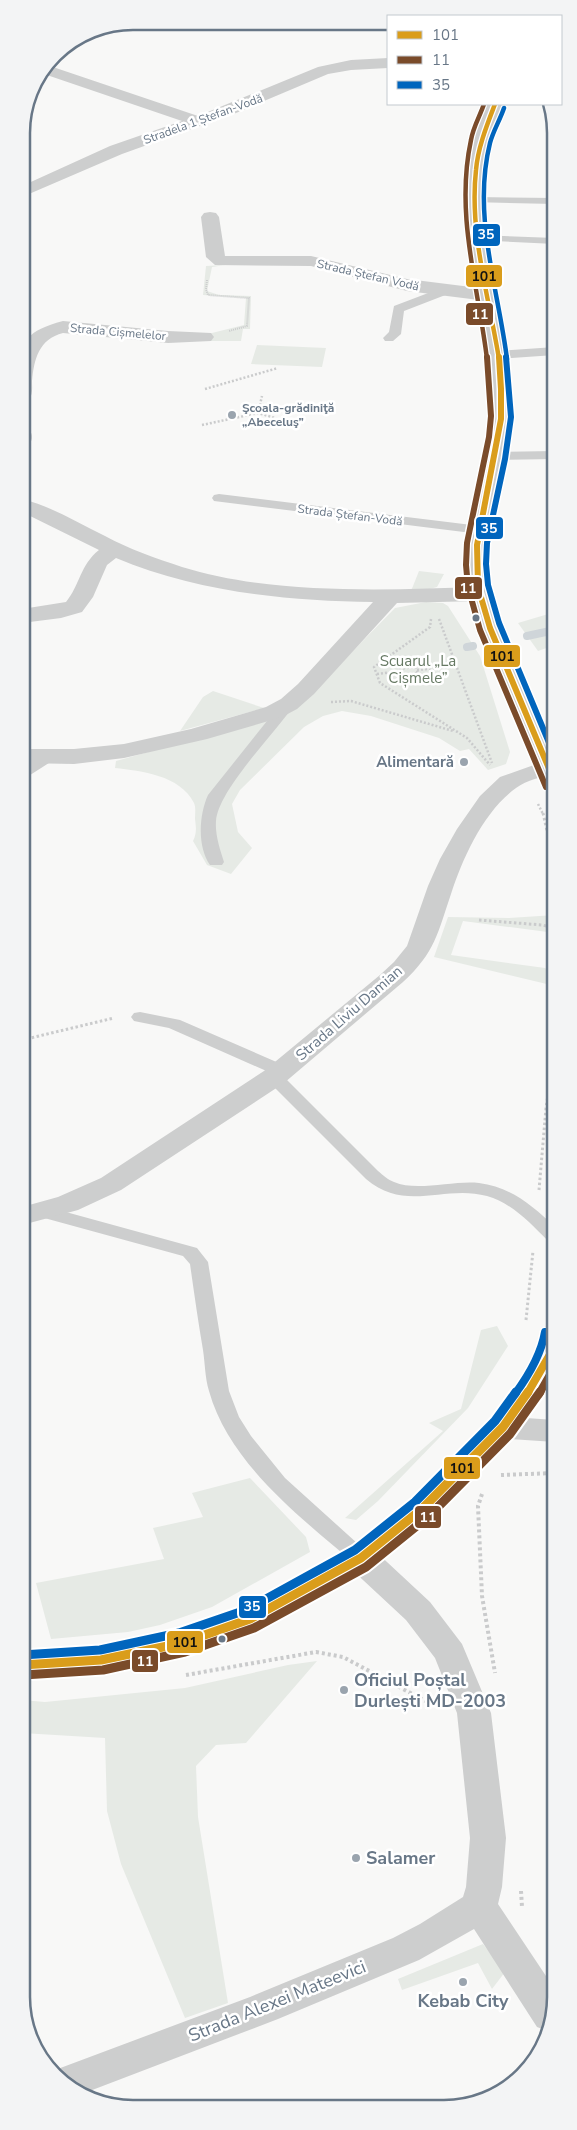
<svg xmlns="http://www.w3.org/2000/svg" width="577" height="2130" font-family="'Nunito Sans',sans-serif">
<rect width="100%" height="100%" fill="#f8f8f7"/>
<path fill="#e6eae5" d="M225,265L212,267L207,291L219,295L251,296L250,329H243L241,341H209L208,334L244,325L246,298L203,295L206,266Z
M257,345L326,348L322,367L251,364Z
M419,571L444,574L437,587L426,590L411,591Z
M426,602L443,603L448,606L480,656L510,752L506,764L488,770L469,749L460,751L439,738L371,716L342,711L323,716L304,727L240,790L232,804L238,832L252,848L231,874L207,865L193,841C197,833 196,827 195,819C195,814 196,807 194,803C180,775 141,771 115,768L116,761L271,718L300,705L395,608Z
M555,612V645L538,651L518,623Z
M213,691L264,708L180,731L203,697Z
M555,915V933L463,921L451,955L545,968L555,976V986L434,957L448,917L509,918Z
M497,1326L508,1346L468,1408L378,1501L356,1520L345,1518L443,1431L429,1423L461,1409L481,1330Z
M250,1478L306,1537L310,1552L212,1607L160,1625L128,1632L51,1639L36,1583L164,1559L153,1528L203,1517L192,1493Z
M317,1661L246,1743L216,1745L196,1766L198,1817L228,2003L185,2018L121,1864L107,1811L105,1738L22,1733V1700L45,1702L185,1688L288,1665Z
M483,1944L505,1972L492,1989L478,1963L402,1990L398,1979Z"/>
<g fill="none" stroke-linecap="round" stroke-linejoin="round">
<path stroke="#cfd5d9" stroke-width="8" d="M527,636L555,630
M467,647L473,646"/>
<path stroke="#cacbcc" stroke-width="2" stroke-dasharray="1 1" stroke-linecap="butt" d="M207,280L206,289L208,295L249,298L247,326L229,331"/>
<path stroke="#cacbcc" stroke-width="2.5" stroke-dasharray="2 2" stroke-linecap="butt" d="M205,389L278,368
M258,413L262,396
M202,425L258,413L275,418
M431,619L430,627L374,667L380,683L467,738L490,765
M439,619L492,763
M415,667L418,673L402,675L400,669Z
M417,670L456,666
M377,674L401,671
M331,702L351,701L453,731
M538,804L543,814"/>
<path stroke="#cacbcc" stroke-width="3" stroke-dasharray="2.5 2.5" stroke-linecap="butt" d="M543,813L555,866
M479,920L542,925L555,928
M22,1040L114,1018
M539,1190L546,1108L555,1049
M526,1320L533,1251"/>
<path stroke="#cacbcc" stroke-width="4" stroke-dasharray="3 3" stroke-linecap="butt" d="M501,1475L555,1473
M482,1494L478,1506L482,1596L495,1673
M186,1675L316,1652L343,1657L435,1706
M521,1891L522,1907"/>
<path fill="#cdcece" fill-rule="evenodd" d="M475,197L555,198V204L471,202L469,200Z
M479,235L555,238V244L475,240L473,238Z
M444,287L448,288L450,291L448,294L404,311L401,334L393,341H385L383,338L389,332L394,306Z
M555,347V355L497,359L491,355L497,351Z
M555,451V459L496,460L489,456L496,452Z
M219,494L480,526L487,530L480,534L214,501L212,498L214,495Z
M288,700L293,701L295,704C276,732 218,790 216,821C215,835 220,849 224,862L222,865H210C197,846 199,815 208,795L283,701Z
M47,753L52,755L55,758L52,761L27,777L22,779V767Z
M140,1012L180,1020L288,1067L291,1071L288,1075L283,1076L378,1171C383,1175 388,1180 394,1182C417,1192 454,1180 479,1183C511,1187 533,1206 555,1227V1243L548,1241C531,1224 512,1203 487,1196C444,1184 406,1213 366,1179L268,1081L265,1077L271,1073L169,1028L134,1021L131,1017L134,1013Z
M44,1206L197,1248L208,1262L229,1391L239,1417L251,1436L285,1478L368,1553L372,1558L368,1563L361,1566L354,1563C300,1517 229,1463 209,1391C205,1378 205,1363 203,1350C198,1321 194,1292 190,1264L183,1256L37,1216L35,1212L37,1208Z"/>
<path fill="#cdcece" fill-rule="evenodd" d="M388,58V68L351,70L328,74L236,113L122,154L22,197V186L110,146L182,121L41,73L47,65L198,116L318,67L351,60Z
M210,212L216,213L219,217L225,256H311L407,279L487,289L494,291L496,295L494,299L487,301L407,291L311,266L215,265L206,257L201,217L204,213Z
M63,321L168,331L211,333L214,337L211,341L168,343L63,333C39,339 34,359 32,381C32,388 33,394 29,400L22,402C22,355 9,335 63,321Z
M22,427L29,429C33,435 33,439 29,445L22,447Z
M22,499C51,506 78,523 105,536C129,549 155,558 182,567C272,595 385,590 479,587L487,589L490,594L487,599L479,601L397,603L314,694L297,709L282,717L207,739L124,758L74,764L22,763V749H74L124,744L191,729L266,707L281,699L298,684L373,602C286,601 197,592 116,558L107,565L93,597L82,612L61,618L22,623V609L66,602C80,585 80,565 99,550L22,512Z
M548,760L555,762V773C542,777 527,780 516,788C484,811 463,857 451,894C438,932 435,953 403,982L284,1083L121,1190L78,1210L22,1225V1207L58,1197L101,1178L264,1071L380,975L394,962L407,946L428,886L440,859L457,829L480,796L500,777Z
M361,1546L373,1549L430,1602L462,1644L491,1713L506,1838L502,1887L498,1904L556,1991V2004L545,2030L537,2027L474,1929L419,1960L278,2019L87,2092L54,2073L55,2070L250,1997L393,1938L420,1924L463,1897L466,1887L470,1838L457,1713L435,1658L406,1620L349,1567L344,1558L349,1549Z"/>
<path fill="#cdcece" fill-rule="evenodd" d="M487,104H503C498,116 491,130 489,143C470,235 513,324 511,416C510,474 478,530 489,588C500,646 537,697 554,753C558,763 555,779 555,790L546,788L543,783C527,746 512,708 497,671C485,643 472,615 467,585C457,528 488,473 491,417C495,337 462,260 466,180C467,153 477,129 487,104Z
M555,1324V1373L526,1418L555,1420V1442L510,1439L434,1517L373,1567L262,1628L182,1656L101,1673L22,1678V1652L101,1647L179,1631L238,1610L349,1549L410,1501L492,1419L521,1379L537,1351L540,1334L544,1327Z"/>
<defs>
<path id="bus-1-far3" d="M495,104C487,125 478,147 476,170C469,233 489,297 499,359"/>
<path id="bus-1-far2" d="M499,357L501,389V419L477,545L478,587L490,628L555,783"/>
<path id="bus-1-far1" d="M527,1394L552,1351L555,1334"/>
<path id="bus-1" d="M22,1665L101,1660L182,1643L250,1619L361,1558L422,1509L503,1427L528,1392"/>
<path id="bus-2-far3" d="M484,104C480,116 473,127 471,140C455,214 478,285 487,359"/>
<path id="bus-2-far2" d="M487,357L491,416L489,437L467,543L466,565L468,587L480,630L546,787"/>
<path id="bus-2-far1" d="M539,1394L555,1366"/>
<path id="bus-2" d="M23,1675L103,1670L185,1652L254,1628L366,1567L429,1516L510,1434L540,1392"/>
<path id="bus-3-far3" d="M504,108C500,120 493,131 490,143C472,215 498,288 507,359"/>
<path id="bus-3-far2" d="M506,357L511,417L505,459L487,543L486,564L488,585L499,623L555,757"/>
<path id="bus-3-far1" d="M515,1394C529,1375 541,1355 545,1332"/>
<path id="bus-3" d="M22,1655L100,1650L179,1633L246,1610L355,1550L415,1502L495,1421L516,1392"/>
</defs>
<use href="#bus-1-far3" stroke="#fff" stroke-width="7"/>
<use href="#bus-1-far2" stroke="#fff" stroke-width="9"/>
<use href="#bus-1-far1" stroke="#fff" stroke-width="11"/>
<use href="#bus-1" stroke="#fff" stroke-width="13"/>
<use href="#bus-2-far3" stroke="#fff" stroke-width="7"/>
<use href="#bus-2-far2" stroke="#fff" stroke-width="9"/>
<use href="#bus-2-far1" stroke="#fff" stroke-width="11"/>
<use href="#bus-2" stroke="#fff" stroke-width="13"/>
<use href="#bus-3-far3" stroke="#fff" stroke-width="7"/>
<use href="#bus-3-far2" stroke="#fff" stroke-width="9"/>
<use href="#bus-3-far1" stroke="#fff" stroke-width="11"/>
<use href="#bus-3" stroke="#fff" stroke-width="13"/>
<use href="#bus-1-far3" stroke="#da9d1b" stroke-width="4.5"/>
<use href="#bus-1-far2" stroke="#da9d1b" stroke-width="6"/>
<use href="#bus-1-far1" stroke="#da9d1b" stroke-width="8"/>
<use href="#bus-1" stroke="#da9d1b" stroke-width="9"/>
<use href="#bus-2-far3" stroke="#7a4b2a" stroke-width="4.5"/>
<use href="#bus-2-far2" stroke="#7a4b2a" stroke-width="6"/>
<use href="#bus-2-far1" stroke="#7a4b2a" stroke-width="8"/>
<use href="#bus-2" stroke="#7a4b2a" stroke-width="9"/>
<use href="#bus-3-far3" stroke="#0065bd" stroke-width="4.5"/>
<use href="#bus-3-far2" stroke="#0065bd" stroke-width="6"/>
<use href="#bus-3-far1" stroke="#0065bd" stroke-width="8"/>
<use href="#bus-3" stroke="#0065bd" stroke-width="9"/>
</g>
<g fill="#9aa4ae" stroke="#fff" stroke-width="2">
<circle cx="232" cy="415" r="5"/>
<circle cx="464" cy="762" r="5"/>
<circle cx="344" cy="1690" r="5"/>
<circle cx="356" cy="1858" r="5"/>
<circle cx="463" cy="1982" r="5"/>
</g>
<g fill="#687787" stroke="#fff" stroke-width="2">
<circle cx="476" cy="618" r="4.5"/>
<circle cx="222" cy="1639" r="4.5"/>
</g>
<g text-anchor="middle" stroke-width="5" stroke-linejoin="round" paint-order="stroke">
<g font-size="12" fill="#687787" stroke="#fff">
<text transform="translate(203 119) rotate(-20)" y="4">Stradela 1 Ștefan-Vodă</text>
<text transform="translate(368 275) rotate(13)" y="4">Strada Ștefan Vodă</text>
<text transform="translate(118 332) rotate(5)" y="4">Strada Cișmelelor</text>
<text transform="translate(350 515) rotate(7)" y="4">Strada Ștefan-Vodă</text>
</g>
<g font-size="12" font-weight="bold" fill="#687787" stroke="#fff" text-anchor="start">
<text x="242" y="412">Şcoala-grădiniţă<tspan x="242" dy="14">„Abeceluş”</tspan></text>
</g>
<g font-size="15" fill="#667963" stroke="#fff">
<text x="418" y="666">Scuarul „La<tspan x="418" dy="17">Cișmele”</tspan></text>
</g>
<g font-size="15" font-weight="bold" fill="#687787" stroke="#fff" text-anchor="end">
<text x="454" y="767">Alimentară</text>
</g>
<g font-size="15" fill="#687787" stroke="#fff">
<text transform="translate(349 1013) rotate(-41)" y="5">Strada Liviu Damian</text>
</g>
<g font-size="18" font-weight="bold" fill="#687787" stroke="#fff" text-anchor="start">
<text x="354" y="1686">Oficiul Poștal<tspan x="354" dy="21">Durlești MD-2003</tspan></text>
<text x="366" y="1864">Salamer</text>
<text x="463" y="2007" text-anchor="middle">Kebab City</text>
</g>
<g font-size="18" fill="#687787" stroke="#fff">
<text transform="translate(277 2001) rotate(-22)" y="6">Strada Alexei Mateevici</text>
</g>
</g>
<path d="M0 0H577V2130H0ZM133 30H444A103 103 0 0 1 547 133V1997A103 103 0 0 1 444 2100H133A103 103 0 0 1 30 1997V133A103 103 0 0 1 133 30Z" fill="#f3f4f5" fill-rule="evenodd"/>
<path fill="none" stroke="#687787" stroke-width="2.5" d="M133 30H444A103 103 0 0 1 547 133V1997A103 103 0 0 1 444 2100H133A103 103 0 0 1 30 1997V133A103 103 0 0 1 133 30Z"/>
<g stroke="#fff" stroke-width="2">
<rect x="472" y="223" width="29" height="24" rx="5" fill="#0065bd"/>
<rect x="465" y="264" width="38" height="24" rx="5" fill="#da9d1b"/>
<rect x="465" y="302" width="29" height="24" rx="5" fill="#7a4b2a"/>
<rect x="475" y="516" width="29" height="24" rx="5" fill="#0065bd"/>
<rect x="454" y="576" width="29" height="24" rx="5" fill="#7a4b2a"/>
<rect x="483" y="644" width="38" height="24" rx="5" fill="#da9d1b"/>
<rect x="443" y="1456" width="38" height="24" rx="5" fill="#da9d1b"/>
<rect x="414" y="1505" width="28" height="24" rx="5" fill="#7a4b2a"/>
<rect x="238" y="1595" width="29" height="24" rx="5" fill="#0065bd"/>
<rect x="166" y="1630" width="38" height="24" rx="5" fill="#da9d1b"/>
<rect x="131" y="1649" width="28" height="24" rx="5" fill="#7a4b2a"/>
</g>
<g font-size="14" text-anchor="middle" font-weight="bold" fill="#fff">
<text x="486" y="239">35</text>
<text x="480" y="319">11</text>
<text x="489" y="533">35</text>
<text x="468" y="593">11</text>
<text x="428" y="1522">11</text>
<text x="252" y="1611">35</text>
<text x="145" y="1666">11</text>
</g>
<g font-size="14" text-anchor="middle" font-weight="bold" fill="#111">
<text x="484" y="281">101</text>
<text x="502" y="661">101</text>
<text x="462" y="1473">101</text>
<text x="185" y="1647">101</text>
</g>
<rect x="387" y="15" width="175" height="90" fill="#ffffff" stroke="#c3c9cf"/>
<rect x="397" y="31" width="25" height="8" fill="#da9d1b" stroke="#c3c9cf"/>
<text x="432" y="40" font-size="15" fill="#687787">101</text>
<rect x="397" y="56" width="25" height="8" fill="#7a4b2a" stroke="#c3c9cf"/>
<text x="432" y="65" font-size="15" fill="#687787">11</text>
<rect x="397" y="81" width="25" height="8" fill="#0065bd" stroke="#c3c9cf"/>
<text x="432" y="90" font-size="15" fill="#687787">35</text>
</svg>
